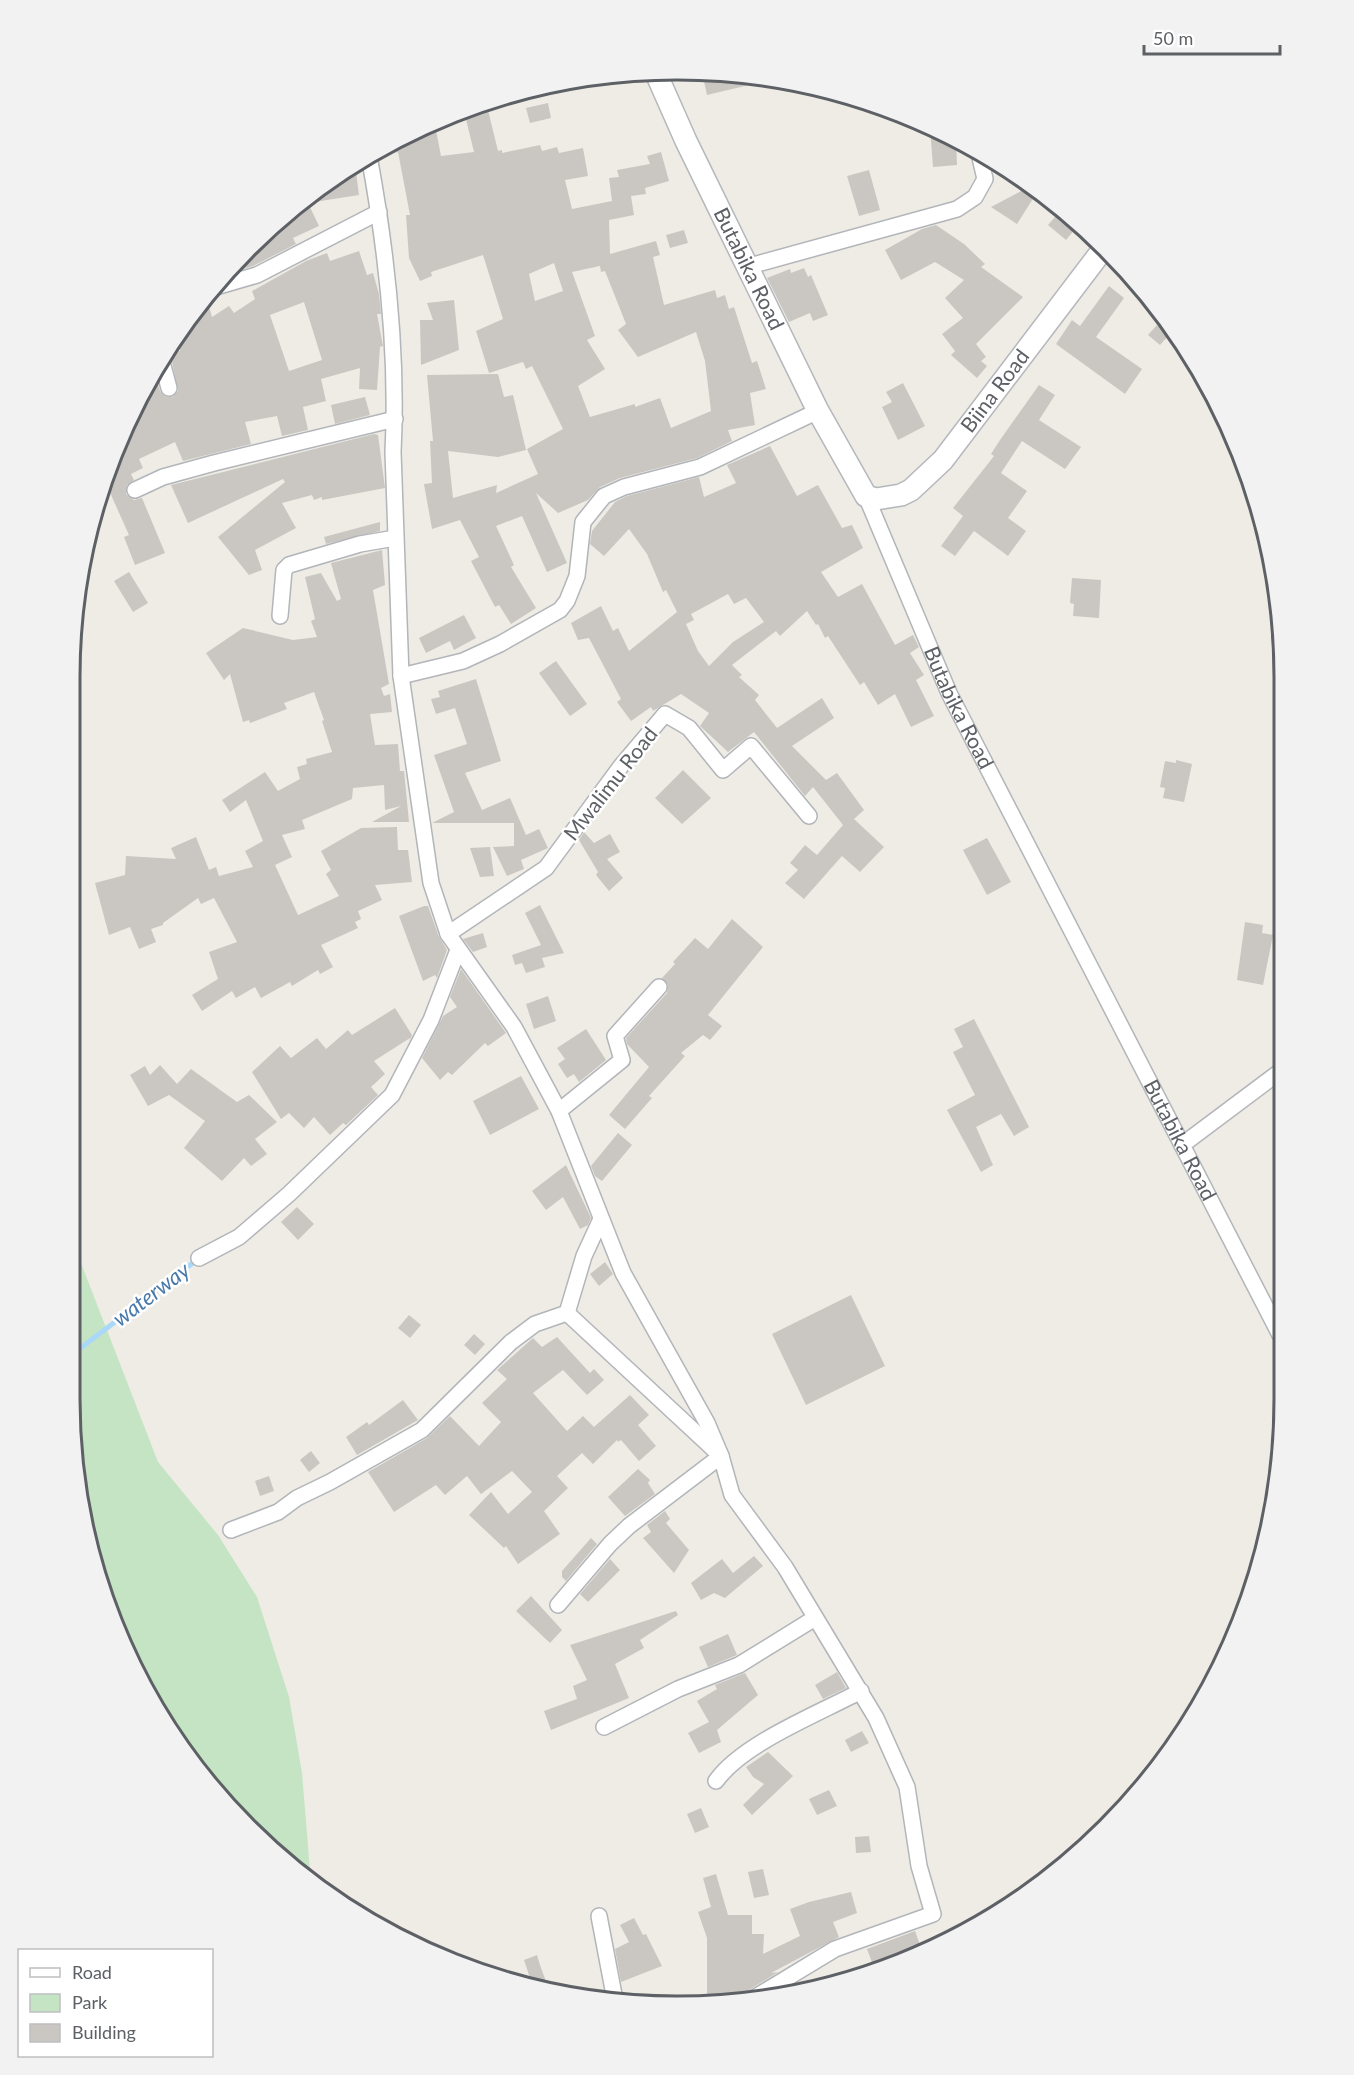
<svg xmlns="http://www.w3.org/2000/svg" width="1354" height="2075" font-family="Lato,sans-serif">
<rect width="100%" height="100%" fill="#eeece5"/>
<path fill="#c4e4c4" d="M74,1245L158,1462L218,1535L257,1597L289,1697L302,1773L311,1883L247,1828L172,1736L101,1593L74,1478Z"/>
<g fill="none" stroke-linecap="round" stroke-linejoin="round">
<path stroke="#aad8f9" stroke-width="5" d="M74,1353L198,1259"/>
</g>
<path fill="#cac7c2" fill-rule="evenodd" d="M702,72L756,74L775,79L707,95Z
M486,102L498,151L502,150V153L540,145L542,151L557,147L559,153L583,148L588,176L565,180L572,209L612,201L609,178L619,177L617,170L650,164L647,156L661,152L669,181L645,188L646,194L631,196L634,215L609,220L610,254L656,241L660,255L653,257L664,305L715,290L717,298L725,295L729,309L734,307L752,363L757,361L766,389L750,393L755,425L728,430L732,441L697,458L620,478L600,487L588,500L558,513L536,493L567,563L547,572L522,516L496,526L514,565L511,567L536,608L511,624L499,605L495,607L471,561L479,557L460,520L432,529L424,484L432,483L430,441H433L427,375L498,374L504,397L513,395L526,450L498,457L448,451L453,498L497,485L496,493L538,474L527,449L563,429L532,366L526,369L523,362L489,373L476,331L503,319L483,255L431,272L432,276L420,281L409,258L406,215H410L398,152L379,156L377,151L408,132L435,125L441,156L474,152L464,111ZM554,263L563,291L535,301L529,274ZM600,266L601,272L605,271L626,324L618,330L638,357L696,332L705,361L711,411L671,428L660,398L635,407V404L590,417L578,386L605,369L587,340L595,336L572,272Z
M548,103L551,118L530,123L526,108Z
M930,127L956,139L957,165L933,167Z
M869,170L880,210L859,216L847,176Z
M356,172L359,195L308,203L319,226L293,238L296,244L253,266L221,275L307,195L338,175Z
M1025,189L1034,197L1017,224L991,207Z
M1062,209L1080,223L1066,240L1048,225Z
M936,225L964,244L985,264L981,267L1023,297L976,344L986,357L981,361L987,366L977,378L951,355L955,351L942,334L963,318L945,298L964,280L935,262L901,280L885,250L922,229Z
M684,230L688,243L670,248L666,235Z
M359,251L367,275L373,273L379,294L381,314H377L383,346L380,347L377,390L359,389L360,368L321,379L326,401L303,407L308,430L282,436L277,416L245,422L251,444L183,461L175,442L139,459L143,468L131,474L134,480L127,485L126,494L134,500L142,498L165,553L135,565L124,537L129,535L103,477L119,438L133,431L130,412L151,379L156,377L160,391L166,397H172L178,391L170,352L180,351L178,339L206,296L212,317L229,306L234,313L255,299L252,291L306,261L327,253L330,261ZM304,302L322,360L289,371L270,315Z
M804,268L808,277L811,275L828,315L813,321L810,313L789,322L767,278L790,269L791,273Z
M1109,286L1124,298L1096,337L1142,369L1125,394L1056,344L1072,320L1080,326Z
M454,300L459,350L421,365L420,320H433L427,303Z
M1157,325L1169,335L1160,345L1148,335Z
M903,383L925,426L898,440L882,407L892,402L886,392Z
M1039,385L1055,395L1039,420L1081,447L1065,469L1022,441L1001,473L1027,491L1008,518L1026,531L1008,556L974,531L955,556L941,546L963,516L953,508L994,456L991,454L1000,440Z
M365,397L370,415L335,424L331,405Z
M374,434L378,435L385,488L322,500V497L314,500L312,495L282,503L296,528L255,550L262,570L249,575L218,537L285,482L283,479L188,523L171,485Z
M770,446L797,496L818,485L842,528L852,525L863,548L821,572L838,597L862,584L895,645L913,635L919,647L910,653L924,675L916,680L934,716L911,727L895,694L878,705L864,682L860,685L828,636L825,638L818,624L816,625L807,611L780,636L776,631L732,665L742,675L739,677L759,695L755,700L777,728L822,698L834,718L792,746L826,780L837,773L864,810L854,819L884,847L860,872L842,856L804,899L785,883L798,870L790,863L805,845L817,855L843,825L813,787L805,796L754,732L728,752L700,726L709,713L681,694L653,711L651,707L631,721L617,702L621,699L589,638L578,640L571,623L601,606L613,631L618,628L629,651L677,612L666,590L663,592L647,554L629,529L604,556L590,544L592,531L615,502L627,496L699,477L704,497L736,483L727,465ZM728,594L734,604L746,598L764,622L733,642L709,666L698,651L686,624L694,620L691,614Z
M380,522V531L326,544L324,537Z
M382,550L385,585L373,590L389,684L381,688L384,696L390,694L392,712L370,714L375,745L398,744L400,771H404L409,822H372L401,806L385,810L384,785L353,788L352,799L302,820L305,829L282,835L292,857L275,865L298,915L339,896L326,874L331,870L321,851L361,828L397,827L398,850H408L412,882L375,885L382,900L358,911L361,919L355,922L358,928L321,945L333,967L320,974L318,970L292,986L290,982L261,998L255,987L236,998L232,991L202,1011L192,995L218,979L209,952L237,942L214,898L201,904L198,898L163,923V925L151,929L156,942L139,949L130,927L109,935L95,883L125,875L126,856L176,859L171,848L196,837L209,870L216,867L219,876L253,867L245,851L263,841L246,800L230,812L222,800L265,772L278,791L300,779L297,767L307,764L306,759L332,752L322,721L324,720L314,692L284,703L287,709L250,723L249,720L243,722L230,674L224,680L206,653L243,628L293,640L317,637L311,621L315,619L305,577L321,573L337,601L341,599L331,563Z
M129,572L148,603L133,612L114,581Z
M1072,578L1101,580L1099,618L1073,616L1074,604L1070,603Z
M464,615L476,638L454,650L450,641L426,653L419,638Z
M556,661L587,704L570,716L539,673Z
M476,679L501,761L465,773L482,810L510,798L526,835L539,829L548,848L521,860L524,869L507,876L493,847L514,846V823H432L454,812L434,755L467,744L455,708L436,714L431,699L440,697L438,691Z
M1176,760L1192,764L1184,802L1163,798L1165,788L1160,787L1165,761L1176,763Z
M683,770L711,798L682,824L655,798Z
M584,832L594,843L610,834L620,852L607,859L623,878L609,891L596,875L598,872L579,840Z
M987,838L1011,882L987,895L963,850Z
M490,847L494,876L480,877L470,848Z
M540,905L564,953L542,958L545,967L526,973L522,963L515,965L512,955L541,945L525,913Z
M424,906H428L439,937L447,950L437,978L435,975L423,981L399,916Z
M732,919L763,947L708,1015L722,1026L710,1040L703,1035L681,1053L685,1056L649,1096L652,1098L625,1129L609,1115L649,1067L627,1044L626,1038L667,993L668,985L662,978L675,964L673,962L695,938L708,949Z
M1245,922L1263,925L1262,933L1273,935L1263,985L1237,980Z
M483,933L487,947L473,952L463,939Z
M461,969L506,1033L488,1046L485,1043L452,1075L448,1072L440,1080L422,1058L443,1016L457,1007L450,997Z
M548,996L556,1021L534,1029L526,1004Z
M395,1008L412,1035L409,1042L410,1038L374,1061L385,1074L371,1087L378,1095L346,1125L343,1123L330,1135L314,1117L304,1128L289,1113L281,1119L252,1072L280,1046L291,1058L317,1038L326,1049L348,1030L352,1035Z
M974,1019L1029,1127L1014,1136L1001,1114L976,1127L993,1165L981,1172L947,1110L975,1095L953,1052L963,1047L954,1029Z
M586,1029L606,1060L579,1082L574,1074L567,1078L558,1064L565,1059L557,1048Z
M160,1065L177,1084L191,1069L237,1102L249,1095L277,1122L255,1139L267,1154L251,1166L244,1158L222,1181L184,1148L205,1121L169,1095L148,1106L130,1075L145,1066L150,1075Z
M521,1076L539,1109L490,1135L473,1101Z
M618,1133L632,1145L602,1181L595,1176L591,1166Z
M566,1165L591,1218L588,1225L580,1229L563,1197L546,1210L532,1191Z
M297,1207L314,1224L298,1240L281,1222Z
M605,1262L613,1274L599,1286L590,1274Z
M851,1295L885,1366L806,1405L772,1334Z
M409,1315L421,1325L410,1338L398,1328Z
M474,1334L485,1344L475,1355L464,1345Z
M557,1337L590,1373L594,1369L604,1380L587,1395L563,1370L533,1393L567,1431L583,1416L594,1427L630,1395L649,1415L638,1425L656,1446L639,1461L621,1440L618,1442L617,1440L593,1464L582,1453L557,1476L568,1488L544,1511L560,1534L518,1564L506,1546L504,1548L469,1515L491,1492L508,1514L532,1492L512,1471L481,1494L467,1476L445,1495L436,1485L394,1512L368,1472L427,1438L450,1416L479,1446L501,1422L482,1403L507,1379L497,1370L533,1338L542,1347Z
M403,1400L418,1420L357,1455L346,1437L367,1422L369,1425Z
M311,1451L320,1463L309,1472L300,1460Z
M638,1469L650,1480L648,1483L655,1494L625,1516L608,1497Z
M269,1476L274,1491L260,1496L255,1481Z
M665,1511L670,1519L666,1523L689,1550L674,1573L643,1538L651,1532L647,1525Z
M591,1538L597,1544L566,1581L562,1577V1571Z
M754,1556L763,1566L725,1598L714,1593L701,1600L691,1583L722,1559L733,1573Z
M610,1559L620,1570L588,1602L580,1594Z
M531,1596L562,1630L550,1643L516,1611Z
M676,1611L678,1615L640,1640L644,1648L615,1664L629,1698L551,1730L544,1711L577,1699L573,1686L587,1680L570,1645Z
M728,1634L737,1655L708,1667L699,1647Z
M837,1672L846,1688L823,1699L815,1685Z
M745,1673L758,1695L717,1730L721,1742L699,1753L688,1733L709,1722L697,1701L717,1689L715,1685Z
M862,1731L869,1743L851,1752L845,1740Z
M768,1752L793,1776L752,1815L743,1805L764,1784L753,1777L746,1767Z
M829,1790L837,1806L817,1815L809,1799Z
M701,1808L709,1827L695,1833L687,1814Z
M869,1836L871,1852L856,1853L855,1837Z
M763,1869L769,1895L754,1898L748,1872Z
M716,1874L728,1915H752V1934H764L763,1954L800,1936L790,1909L809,1902L851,1892L857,1913L833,1922L839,1937L771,1973L778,1972L744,1993L740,1999L707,2002V1938L698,1912L711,1907L703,1878Z
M634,1918L643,1935L646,1934L662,1966L621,1982L615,1949L629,1942L620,1925Z
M915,1931L921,1948L873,1965L867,1949Z
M537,1955L540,1965L548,1987L532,1984L524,1960Z"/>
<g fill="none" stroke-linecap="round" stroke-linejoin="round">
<defs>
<g id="minor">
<path d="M369,156C387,253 398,353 393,452L401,676L431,883L448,934L514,1027L559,1111L623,1273L707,1423L721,1456L732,1495L785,1567L876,1718L907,1787L919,1866L933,1914L835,1949L749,2001"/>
<path d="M746,267L957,209L975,197L985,179L978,149"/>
<path d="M212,288L257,275L379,212"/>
<path d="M162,362L169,388"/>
<path d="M135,490L163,477L214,463L395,419"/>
<path id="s1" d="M866,496L949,693L1280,1335"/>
<path d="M280,616L284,570L289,565L360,544L395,538"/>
<path d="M401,676L463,661L500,644L560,610L567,601L577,576L583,522L604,496L624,487L700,467L818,411"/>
<path d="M448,934L546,868L621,766L665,714L689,728L723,770L751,746L809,816"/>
<path d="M559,1111L622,1060L615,1036L659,987"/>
<path d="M1182,1145L1282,1070"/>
<path d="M199,1258L239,1237L289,1194L392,1095L431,1020L458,950"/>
<path d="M231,1530L278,1512L297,1498L330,1482L422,1430L511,1342L535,1324L567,1313L584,1256L601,1219"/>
<path d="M558,1605L610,1544L629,1526L721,1456L567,1313"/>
<path d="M604,1727L678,1689L739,1665L815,1618"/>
<path d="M716,1781C743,1743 820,1713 861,1691"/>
<path d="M599,1916L615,2000"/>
</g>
<g id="secondary">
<path id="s2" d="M655,71L686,141L818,411L866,496L876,499L901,495L911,490L943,460L1104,248"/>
</g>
</defs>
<use href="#minor" stroke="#b2b5b9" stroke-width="18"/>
<use href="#secondary" stroke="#b4b7bc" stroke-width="24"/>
<use href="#minor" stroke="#fff" stroke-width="15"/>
<use href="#secondary" stroke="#fff" stroke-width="21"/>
</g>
<g text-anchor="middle" stroke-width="5" stroke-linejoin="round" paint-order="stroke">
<g font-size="21" fill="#5d6065" stroke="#fff">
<text dy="7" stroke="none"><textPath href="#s2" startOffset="219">Butabika Road</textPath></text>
<text dy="7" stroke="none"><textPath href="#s2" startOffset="652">Biina Road</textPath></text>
<text dy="7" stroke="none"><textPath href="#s1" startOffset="231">Butabika Road</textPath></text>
<text transform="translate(611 784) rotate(-52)" y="7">Mwalimu Road</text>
<text dy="7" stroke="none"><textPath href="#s1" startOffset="717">Butabika Road</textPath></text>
</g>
<g font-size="22" font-style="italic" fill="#4879ab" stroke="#fff">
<text transform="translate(151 1294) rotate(-37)" y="8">waterway</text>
</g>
</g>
<path d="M0 0H1354V2075H0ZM677 80H677A597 597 0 0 1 1274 677V1399A597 597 0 0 1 677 1996H677A597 597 0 0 1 80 1399V677A597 597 0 0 1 677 80Z" fill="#f2f2f3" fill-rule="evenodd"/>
<path fill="none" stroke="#5d6065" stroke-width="3" d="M677 80H677A597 597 0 0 1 1274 677V1399A597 597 0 0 1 677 1996H677A597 597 0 0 1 80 1399V677A597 597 0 0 1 677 80Z"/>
<rect x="18" y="1949" width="195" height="108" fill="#ffffff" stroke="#bebfc1" stroke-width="1.5"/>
<rect x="30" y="1968" width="30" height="9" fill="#ffffff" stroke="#bebfc1" stroke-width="1.5"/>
<text x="72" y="1979" font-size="18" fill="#5d6065">Road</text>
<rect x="30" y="1994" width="30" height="18" fill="#c4e4c4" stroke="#bebfc1" stroke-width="1.5"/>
<text x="72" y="2009" font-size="18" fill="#5d6065">Park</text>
<rect x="30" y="2024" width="30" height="18" fill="#cac7c2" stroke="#bebfc1" stroke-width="1.5"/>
<text x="72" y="2039" font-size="18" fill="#5d6065">Building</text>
<path d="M1144 45v9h136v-9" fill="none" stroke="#5d6065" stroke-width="3"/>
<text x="1153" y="45" font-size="18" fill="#5d6065" stroke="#ffffff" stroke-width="4.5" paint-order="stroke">50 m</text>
</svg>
